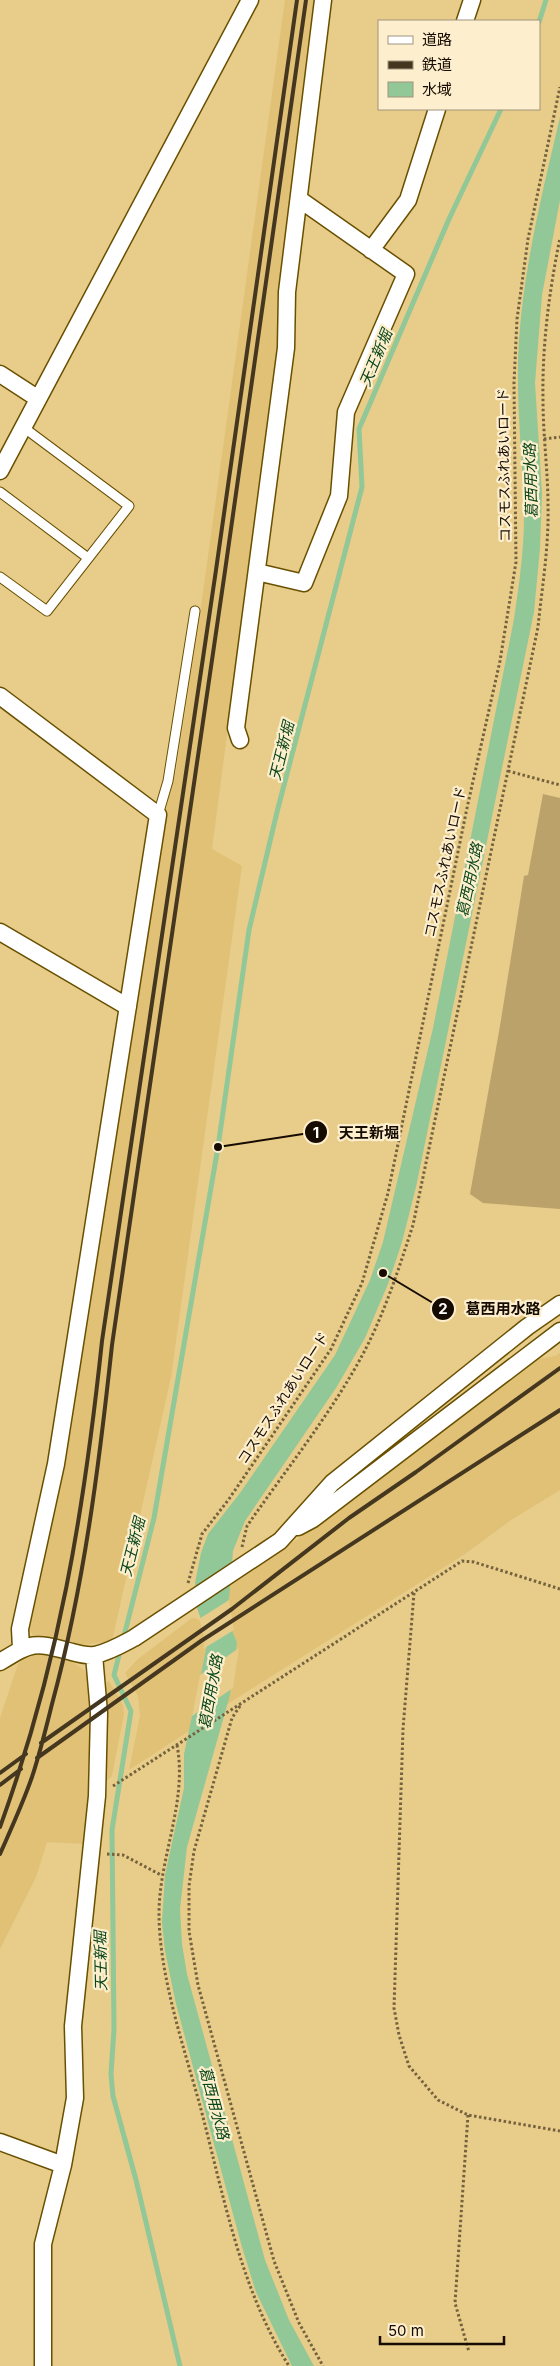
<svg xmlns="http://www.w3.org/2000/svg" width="560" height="2366" font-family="Inter,'Noto Sans JP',sans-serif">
<rect width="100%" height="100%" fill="#e8cc89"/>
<path fill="#e0c176" d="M285,0H316L278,303V346L212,849L242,866L171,1377L112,1641L76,1646L34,1637L27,1626L164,812L176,771L201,607Z
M560,1353V1490L511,1520L465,1554L226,1705L237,1642L233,1633L226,1603L229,1586L346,1506L533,1360L555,1356Z
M192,1618L202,1620L208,1640L189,1731L129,1770L140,1716L138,1696L125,1673L138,1659Z
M40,1653L67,1658L85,1671L91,1683V1794L86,1844L47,1842L36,1877L0,1949V1718L18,1664L24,1659Z
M109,1681L123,1705L124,1714L112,1776L103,1784V1684Z"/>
<path fill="#baa26a" d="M543,794L560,798V1209L483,1203L470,1194L500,1026L524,876L528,875Z"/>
<path fill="#92c798" d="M560,117V200L542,295L535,383L542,493L540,548L534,612L416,1187L402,1242L388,1284L365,1338L336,1388L245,1521L233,1551L229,1599L226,1603L233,1633L237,1642L230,1695L187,1847L180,1909L182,1944L187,1974L265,2260L289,2320L314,2366H292L256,2292L242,2247L176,2004L165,1951L162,1922L165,1875L184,1788V1754L208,1640L197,1608L195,1583L201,1553L208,1534L240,1493L335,1355L370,1280L383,1242L433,1028L514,619C519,585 524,551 524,517C523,458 515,399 519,340C524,265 543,190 560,117Z"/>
<path fill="#e8cc89" d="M229,1600L234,1630L203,1649L205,1640L199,1619Z
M239,1648L233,1688L192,1716L200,1675Z"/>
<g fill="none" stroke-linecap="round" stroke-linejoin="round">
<path stroke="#92c798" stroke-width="5" d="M539,22L546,0
M123,1640L154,1518L218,1147L249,930L277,812L362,487L359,429L449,219L501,109
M120,1651L114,1675L131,1711L112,1830L114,2029L111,2074L113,2096L136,2180L180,2366"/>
<defs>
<path id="lane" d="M0,492L88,558
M0,577L47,611L129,506L23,427
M158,815L168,781L195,611"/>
<path id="street" d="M465,21L472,0
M371,250L408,200L437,109
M0,374L37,398
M0,471L250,0
M257,572L304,583L339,496L346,412L406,274L299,199
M0,696L158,815L56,1464L20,1629L21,1648
M240,740L236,728L286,348L287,292L323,0
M0,932L128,1007
M298,1527L313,1519L560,1331
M0,1662C34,1641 34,1642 72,1652C79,1654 87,1656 95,1655C109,1652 121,1645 134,1638L280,1541L332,1483L527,1327L560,1304
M0,2142L63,2165
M43,2366V2244L63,2165L75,2098L73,2026L97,1796L99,1713L94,1655"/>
</defs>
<use href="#lane" stroke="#695000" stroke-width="11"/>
<use href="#street" stroke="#695000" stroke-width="19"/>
<path stroke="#74623e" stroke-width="3" stroke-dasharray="2.5 2.5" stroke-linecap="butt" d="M544,439L560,437
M508,771L560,785
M242,1547L247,1526C285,1471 333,1411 364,1352C385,1312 399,1268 413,1225L538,627C542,587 549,547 548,506C548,471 543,436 543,400C542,346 549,292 560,238
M188,1583L202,1534L229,1499L331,1349L362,1283L388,1193L467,808L500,661L516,562L514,383L517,319L528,239L560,87
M414,1593L403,1729L394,2008L399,2035L409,2066L438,2100L468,2115L560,2131
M240,1706L232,1718L194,1851L189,1886V1931L198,1985L274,2261L299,2323L323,2366
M177,1745C188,1803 158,1859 159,1917C160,1976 183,2045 199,2102C223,2191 239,2287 289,2366
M113,1786L462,1561L474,1562L560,1589
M107,1854L123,1855L161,1875
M468,2115L455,2303L469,2352"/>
<use href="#lane" stroke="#fff" stroke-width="9"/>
<use href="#street" stroke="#fff" stroke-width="16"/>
<path stroke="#45371f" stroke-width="4" d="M41,1743L232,1609L349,1518L416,1472L560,1368
M37,1758L201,1641L560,1410
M0,1773L26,1754
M0,1785L21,1769
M0,1827C59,1665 84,1511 102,1341L216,570L297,0
M0,1854C11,1829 23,1803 32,1777C40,1753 46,1728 52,1704C84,1586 99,1466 112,1345L225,571L306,0"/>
</g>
<g text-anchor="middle" stroke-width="4.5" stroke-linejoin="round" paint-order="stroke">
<g font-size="14" fill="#150b00" stroke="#fdefce">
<text transform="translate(504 465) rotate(-91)" y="5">コスモスふれあいロード</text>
<text transform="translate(445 862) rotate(-78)" y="5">コスモスふれあいロード</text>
<text transform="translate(283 1398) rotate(-57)" y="5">コスモスふれあいロード</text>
</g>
<g font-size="15" font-style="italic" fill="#084519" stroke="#fdefce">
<text transform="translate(376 358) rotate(-67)" y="5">天王新堀</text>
<text transform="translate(531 481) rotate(-92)" y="5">葛西用水路</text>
<text transform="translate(282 751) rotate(-76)" y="5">天王新堀</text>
<text transform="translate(470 880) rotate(-78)" y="5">葛西用水路</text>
<text transform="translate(133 1547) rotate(-76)" y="5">天王新堀</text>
<text transform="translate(211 1692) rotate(-80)" y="5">葛西用水路</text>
<text transform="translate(101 1961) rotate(-91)" y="5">天王新堀</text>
<text transform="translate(214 2103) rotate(75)" y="5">葛西用水路</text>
</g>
</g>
<path fill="none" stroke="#150b00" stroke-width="2" d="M218 1147L316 1132M383 1273L443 1309"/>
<g fill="#150b00" stroke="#fdefce" stroke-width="2">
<circle cx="218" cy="1147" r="5"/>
<circle cx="383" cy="1273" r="5"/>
<circle cx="316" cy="1132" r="12"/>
<circle cx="443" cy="1309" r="12"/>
</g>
<g font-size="15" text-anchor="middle" font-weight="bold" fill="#fff">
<text x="316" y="1138">1</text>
<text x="443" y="1314">2</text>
</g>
<g font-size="15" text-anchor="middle" font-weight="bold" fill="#150b00" stroke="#fdefce" stroke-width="4.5" stroke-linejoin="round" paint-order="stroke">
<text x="369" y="1138">天王新堀</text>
<text x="503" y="1314">葛西用水路</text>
</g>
<rect x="378" y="20" width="162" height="90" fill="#fdefce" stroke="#a0947c"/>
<rect x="388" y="36" width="25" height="8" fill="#ffffff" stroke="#a0947c"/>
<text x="422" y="45" font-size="15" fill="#150b00">道路</text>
<rect x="388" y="61" width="25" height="8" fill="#45371f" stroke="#a0947c"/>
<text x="422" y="70" font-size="15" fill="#150b00">鉄道</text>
<rect x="388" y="82" width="25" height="15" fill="#92c798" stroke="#a0947c"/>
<text x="422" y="95" font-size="15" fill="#150b00">水域</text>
<path d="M380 2336v8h124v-8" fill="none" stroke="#150b00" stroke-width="2.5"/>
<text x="388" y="2336" font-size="15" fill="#150b00" stroke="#fdefce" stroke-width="4" paint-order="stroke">50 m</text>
</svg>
